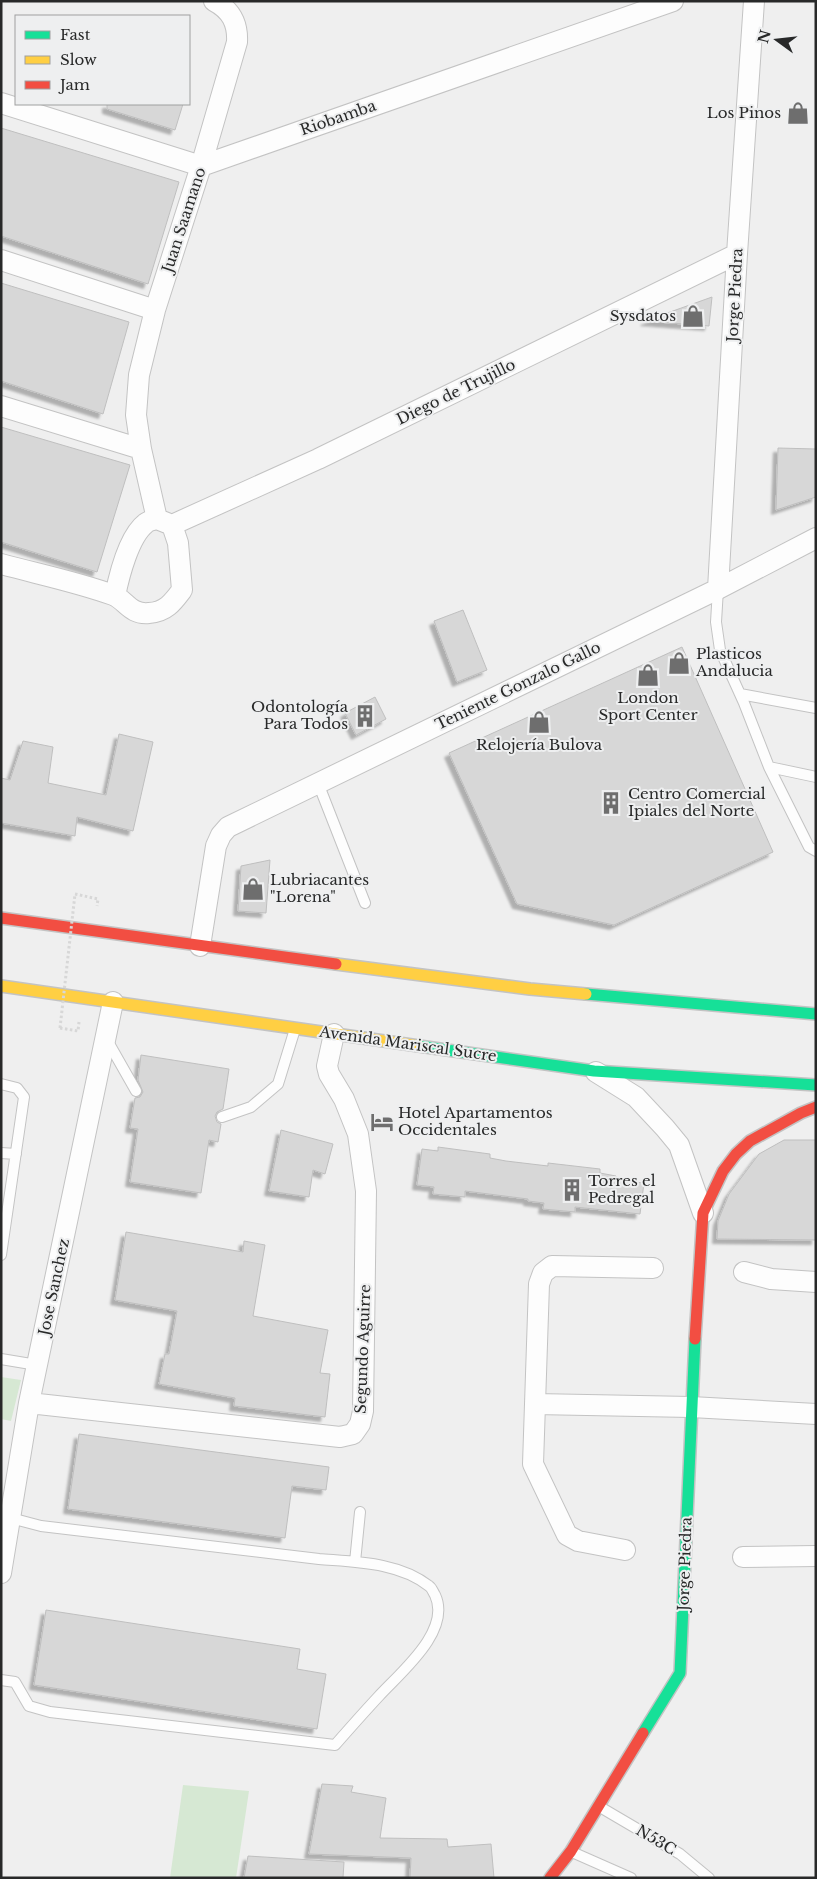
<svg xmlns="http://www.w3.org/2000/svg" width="817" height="1879" font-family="'Libre Baskerville',serif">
<defs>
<filter id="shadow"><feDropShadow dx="-4.5" dy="4.5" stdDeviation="1" flood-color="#0004"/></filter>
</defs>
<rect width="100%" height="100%" fill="#efefef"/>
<path fill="#d6e8d3" d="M1,1377L21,1380L11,1421L1,1419Z
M183,1785L249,1791L236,1878H170Z"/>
<path fill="#d7d7d7" stroke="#bfbfbf" filter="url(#shadow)" d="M107,104H183L175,130L107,109Z
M1,128L179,182L148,284L1,236Z
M1,283L129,322L103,414L1,381Z
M712,297L709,326L645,321Z
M1,427L130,465L97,572L1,542Z
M778,448L816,449V497L776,510Z
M463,610L487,670L457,682L434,621Z
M682,647L773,852L614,925L517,904L449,753Z
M375,697L386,719L356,735L345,713Z
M119,734L153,742L133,831L77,817L75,836L1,823V778L10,780L23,741L53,747L48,783L106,795Z
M270,860L266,913L238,911L241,866Z
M141,1055L229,1069L223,1109L217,1112L215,1116L217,1122L221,1124L218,1142L209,1140L201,1193L130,1182L138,1129L130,1128L135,1098L140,1097L143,1092L138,1080Z
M281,1130L333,1144L325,1174L313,1170L309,1197L269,1191Z
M784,1140H816V1240L717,1239L718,1221L729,1194L759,1154Z
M438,1147L490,1154V1158L506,1161L548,1166V1163L600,1169V1173L616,1176V1180L644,1183L640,1214L575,1207V1212L543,1209L544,1203L528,1201V1199L465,1191V1197L433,1194L434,1187L417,1185L422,1149L438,1151Z
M126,1232L243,1252L244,1241L265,1245L253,1316L328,1330L320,1373L330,1374L325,1417L234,1406L235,1398L159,1384L165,1354H169L177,1311L115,1300Z
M79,1434L329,1467L326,1490L292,1486L285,1538L68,1509Z
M46,1610L300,1649L297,1669L326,1674L317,1729L34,1685Z
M322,1784L353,1786L351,1792L386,1798L380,1838L447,1839L448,1847L491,1844L494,1878H410L411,1858L309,1854Z
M248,1856L344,1862L343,1878H244Z"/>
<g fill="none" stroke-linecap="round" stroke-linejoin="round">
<defs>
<path id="lane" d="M718,589L716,622L720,650L744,703L769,767L809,847L816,851
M740,694L816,708
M769,767L816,777
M318,783L365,903
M107,1040L136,1091
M1,1084L17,1088L24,1097L1,1255
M222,1117L251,1107L278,1084L295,1029
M1,1153L16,1154
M1,1359L37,1365
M355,1562L360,1512
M1,1680L15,1682L29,1706L50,1712L335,1745C350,1728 364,1712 379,1696C400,1673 452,1631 435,1595C433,1592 432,1588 429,1586C399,1562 355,1562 319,1559L41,1526L7,1517
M600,1807L680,1854L709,1878
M572,1852L631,1878"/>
<path id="street" d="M1,103L201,166L673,1
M1,260L155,310
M1,406L141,449
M157,519L141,449L136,415L139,375L155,310L201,166L237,42C238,23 231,10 214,1
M172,525L318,459L737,254
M1,564C38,574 77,582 113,595C126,600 130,615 149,613C166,612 173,602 182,590L178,543L172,525
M718,589L737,254L754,1
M115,596C119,576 129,536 146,523C148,521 153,520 157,519L167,523
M200,946L216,846L221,835L228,827L718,589L816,538
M596,1072L636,1097L665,1128L679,1145L703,1213
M744,1272L771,1279L816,1282
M29,1403L340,1437L353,1434L360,1424L363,1411L366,1191L358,1134L344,1099L329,1074L327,1066L334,1034
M535,1404L691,1407L816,1414
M625,1550L578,1541L567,1535L533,1464L539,1284L543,1273L552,1266L653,1268
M743,1557L816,1556
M1,1573L29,1403L113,1002"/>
<path id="fast" d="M586,994L816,1014
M419,1046L594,1071L816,1085
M643,1733L680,1673L695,1339"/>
<path id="slow" d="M336,964L530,989L586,994
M1,986L419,1046"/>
<path id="jam" d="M1,918L336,964
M695,1339L703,1213L723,1171L736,1154L750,1141L801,1113L816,1107
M550,1878L571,1851L643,1733"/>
</defs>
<use href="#lane" stroke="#c3c3c3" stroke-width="12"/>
<use href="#street" stroke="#c3c3c3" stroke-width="22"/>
<use href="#fast" stroke="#c3c3c3" stroke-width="14"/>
<use href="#slow" stroke="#c3c3c3" stroke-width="14"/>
<use href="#jam" stroke="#c3c3c3" stroke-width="14"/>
<path stroke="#d7d7d7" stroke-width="3" stroke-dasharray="2.5 2.5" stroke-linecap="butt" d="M75,894L98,899L97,906
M60,1028L78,1031L79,1022"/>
<use href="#lane" stroke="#fdfdfd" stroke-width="10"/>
<use href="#street" stroke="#fdfdfd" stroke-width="20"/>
<use href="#fast" stroke="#16e098" stroke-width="11"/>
<use href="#slow" stroke="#ffcf43" stroke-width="11"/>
<use href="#jam" stroke="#f24e42" stroke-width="11"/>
<path stroke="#d7d7d7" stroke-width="3" stroke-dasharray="2.5 2.5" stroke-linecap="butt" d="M60,1028L75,894"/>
</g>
<defs>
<symbol id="shop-bare" viewBox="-9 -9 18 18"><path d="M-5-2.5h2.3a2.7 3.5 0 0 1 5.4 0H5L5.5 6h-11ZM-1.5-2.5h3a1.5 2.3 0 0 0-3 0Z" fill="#6e6e6e" stroke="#eeeff0" stroke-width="2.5" paint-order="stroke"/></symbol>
<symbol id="building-bare" viewBox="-9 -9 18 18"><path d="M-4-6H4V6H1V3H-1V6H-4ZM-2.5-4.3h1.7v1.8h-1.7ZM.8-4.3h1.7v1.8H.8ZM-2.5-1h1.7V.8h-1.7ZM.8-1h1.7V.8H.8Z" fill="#6e6e6e" stroke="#eeeff0" stroke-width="2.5" paint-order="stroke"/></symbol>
<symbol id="hotel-bare" viewBox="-9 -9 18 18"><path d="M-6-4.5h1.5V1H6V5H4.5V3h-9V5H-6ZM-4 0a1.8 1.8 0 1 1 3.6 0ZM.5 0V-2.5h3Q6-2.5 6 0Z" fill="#6e6e6e" stroke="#eeeff0" stroke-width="2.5" paint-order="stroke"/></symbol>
</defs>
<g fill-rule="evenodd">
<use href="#shop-bare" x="782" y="97" width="32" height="32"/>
<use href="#shop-bare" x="677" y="300" width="32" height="32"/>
<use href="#shop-bare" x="663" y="647" width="32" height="32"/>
<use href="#shop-bare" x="632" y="659" width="32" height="32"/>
<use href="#building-bare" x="349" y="700" width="32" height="32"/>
<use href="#shop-bare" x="523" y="706" width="32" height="32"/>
<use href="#building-bare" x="595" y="787" width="32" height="32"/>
<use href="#shop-bare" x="237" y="873" width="32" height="32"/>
<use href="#hotel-bare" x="366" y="1106" width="32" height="32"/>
<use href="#building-bare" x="556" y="1174" width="32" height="32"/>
</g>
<g text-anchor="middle" stroke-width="4" stroke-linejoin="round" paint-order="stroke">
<g font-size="15" fill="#282929" stroke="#eeeff0" text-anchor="start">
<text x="781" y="118" text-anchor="end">Los Pinos</text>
<text x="676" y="321" text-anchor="end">Sysdatos</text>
<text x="696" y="659">Plasticos<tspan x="696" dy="17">Andalucia</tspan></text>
<text x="648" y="703" text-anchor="middle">London<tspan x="648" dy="17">Sport Center</tspan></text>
<text x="348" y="712" text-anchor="end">Odontología<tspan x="348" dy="17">Para Todos</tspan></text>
<text x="539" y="750" text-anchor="middle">Relojería Bulova</text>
<text x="628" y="799">Centro Comercial<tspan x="628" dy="17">Ipiales del Norte</tspan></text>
<text x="270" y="885">Lubriacantes<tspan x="270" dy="17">"Lorena"</tspan></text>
<text x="398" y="1118">Hotel Apartamentos<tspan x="398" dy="17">Occidentales</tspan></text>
<text x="588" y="1186">Torres el<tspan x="588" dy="17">Pedregal</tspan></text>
</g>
<g font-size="15" fill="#282929" stroke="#eeeff0">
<text transform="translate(338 118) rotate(-19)" y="5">Riobamba</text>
<text transform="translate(184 220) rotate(-72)" y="5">Juan Saamano</text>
<text transform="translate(735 295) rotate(-87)" y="5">Jorge Piedra</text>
<text transform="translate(456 392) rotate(-26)" y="5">Diego de Trujillo</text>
<text transform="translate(518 686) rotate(-26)" y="5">Teniente Gonzalo Gallo</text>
<text transform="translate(408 1044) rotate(8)" y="5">Avenida Mariscal Sucre</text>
<text transform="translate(54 1287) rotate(-78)" y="5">Jose Sanchez</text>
<text transform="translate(363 1349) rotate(-88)" y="5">Segundo Aguirre</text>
<text transform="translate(685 1564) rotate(-88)" y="5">Jorge Piedra</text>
<text transform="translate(656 1840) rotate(31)" y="5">N53C</text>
</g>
</g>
<rect width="817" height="1879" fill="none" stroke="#282929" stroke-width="5"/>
<rect x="15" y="15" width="175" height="90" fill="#eeeff0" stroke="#9fa0a0"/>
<rect x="25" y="31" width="25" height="8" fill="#16e098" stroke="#9fa0a0"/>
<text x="60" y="40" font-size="15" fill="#282929">Fast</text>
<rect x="25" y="56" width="25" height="8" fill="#ffcf43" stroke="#9fa0a0"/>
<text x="60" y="65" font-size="15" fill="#282929">Slow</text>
<rect x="25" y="81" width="25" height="8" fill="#f24e42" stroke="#9fa0a0"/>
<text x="60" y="90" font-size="15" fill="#282929">Jam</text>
<g transform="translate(777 40) rotate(285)" stroke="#eeeff0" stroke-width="4" paint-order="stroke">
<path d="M0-4L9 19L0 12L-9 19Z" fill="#282929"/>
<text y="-8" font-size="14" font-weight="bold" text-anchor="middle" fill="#282929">N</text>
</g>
</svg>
